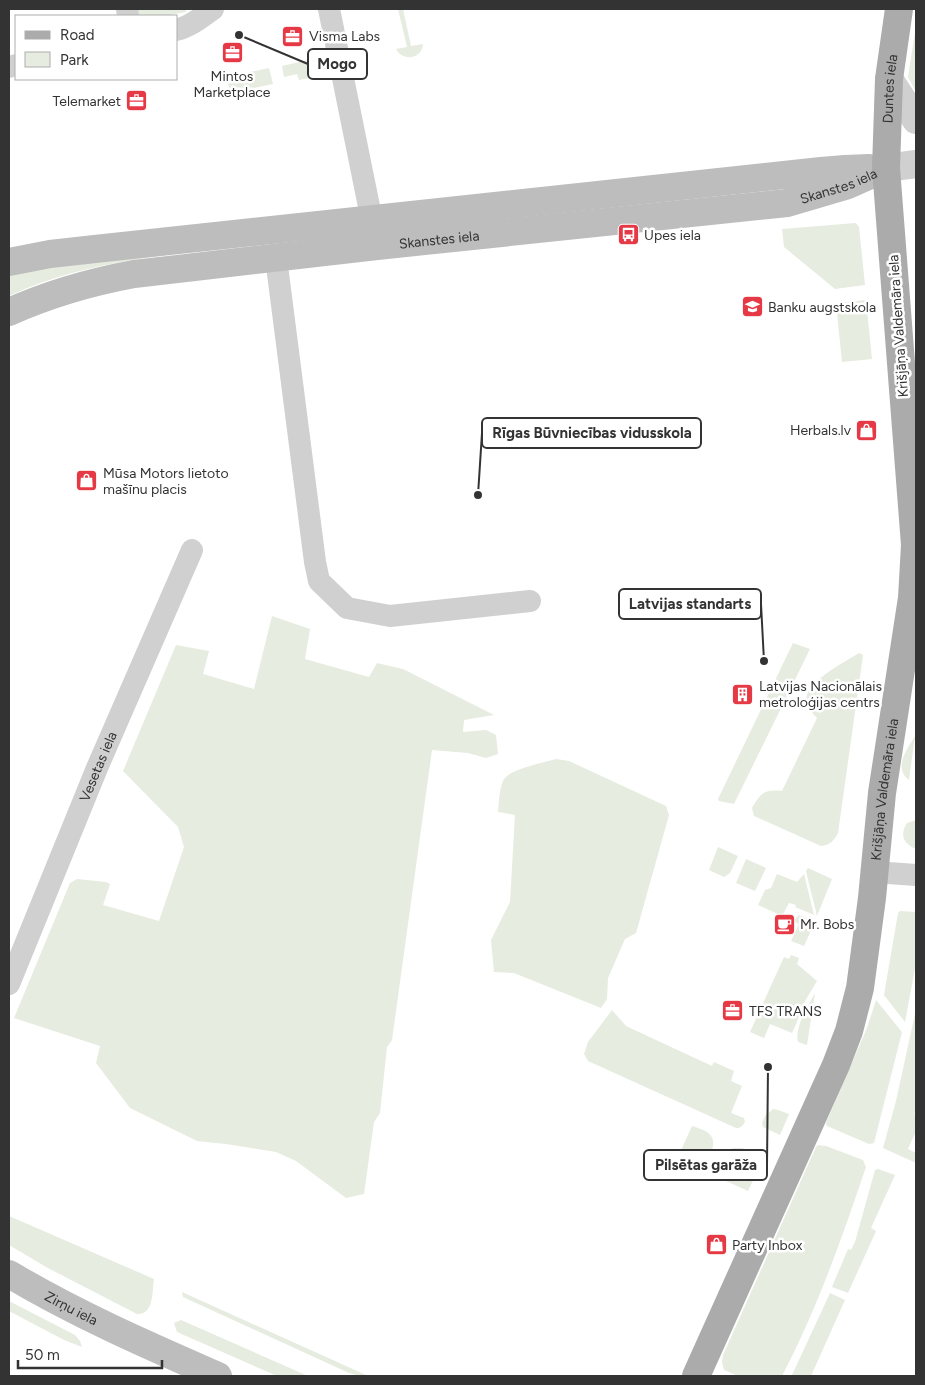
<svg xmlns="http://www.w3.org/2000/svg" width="925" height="1385" font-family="Figtree,sans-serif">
<rect width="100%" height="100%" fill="#fff"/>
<path fill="#e6ecdf" d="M140,9H186V12L164,16H139L134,10Z
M398,9H403L411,46L423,44C422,59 403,62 396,49L407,47Z
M916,26V92L908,77Z
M322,57L325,75L299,80L297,74L284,77L282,66Z
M269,68L273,84L230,93L227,77Z
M856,223L859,227L865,285L835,289L784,247L782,229Z
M360,236C312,240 264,244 216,249C145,257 73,266 9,296V273L199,245Z
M866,300L872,359L842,362L836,303Z
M272,616L310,629L305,659L369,677L377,663L403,669L494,715L464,720L463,732L486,730L496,735L498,754L486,758L468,753L432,750L392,1040L387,1047L380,1113L374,1122L364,1194L346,1198L296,1161L276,1152L226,1144L197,1141L130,1108L96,1063L100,1046L14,1018L70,883L77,879L106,882L110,884L103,905L159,921L184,847L178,827L123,771L176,645L209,651L203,674L254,689Z
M793,643L810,649L734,804L719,801L718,799Z
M859,653L863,655L838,833C834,841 830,845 821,846L754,816L752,808C761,793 764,789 782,791L817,718C813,713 807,709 806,702C804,682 845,662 859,653Z
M915,736L909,780C893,768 907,749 915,736Z
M556,759L569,761L666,806L669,815L636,933L625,939L608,978L607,999L601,1008L514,973L494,972L491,940L510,902L515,815L498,812C499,803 499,790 503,781C508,769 543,763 556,759Z
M916,820V849C904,844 899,835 907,823Z
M718,847L738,856L730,873L724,877L709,870Z
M746,859L766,868L755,891L736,883Z
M808,868L832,879L817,916L806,871Z
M777,874L797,882L804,874L814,915L795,907L796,905L789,903L782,916L758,905L765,890L771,888Z
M900,911L916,912V963L905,1022L884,995L898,913Z
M799,915L815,922L804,946L791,941L799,924L793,921Z
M791,955L799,958L797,964L817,981L801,1008L797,1022L792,1033L770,1024L764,1038L750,1032L784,957L789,959Z
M815,993L807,1045L798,1042C794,1029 808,1005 815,993Z
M876,1000L902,1032L874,1143L869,1144L827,1126L826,1123L867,1028Z
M916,1009V1110L914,1114L916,1115V1131L908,1149L916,1153V1163L883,1148L896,1101Z
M612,1010L626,1026L712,1066L714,1062L734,1071L731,1081L742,1086L731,1113L744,1118L745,1122C742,1126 741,1128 736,1128L588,1061L584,1054L588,1042Z
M773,1109L778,1110L789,1114L780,1135L763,1127L762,1123L765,1116Z
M692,1126C697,1128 703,1129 707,1132C722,1142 707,1165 692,1165C687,1165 681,1161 677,1159Z
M818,1145L826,1146L863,1160L866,1167C842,1238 817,1309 782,1376H738L724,1370L722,1362L723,1355L816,1147Z
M733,1148H742L764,1157L748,1191L715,1176L726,1151Z
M878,1169L895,1175L871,1228L876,1231L848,1293L832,1287L848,1249L851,1250L855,1242L875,1170Z
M9,1216L154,1279C152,1292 154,1315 137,1314L46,1267L9,1245Z
M182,1292L366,1375L360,1376L349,1373L183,1297Z
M830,1293L845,1300L811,1376H795L792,1375Z
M9,1301L75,1335L80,1341L82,1347L64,1340L9,1311Z
M181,1320L308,1376H277L177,1332L174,1323Z"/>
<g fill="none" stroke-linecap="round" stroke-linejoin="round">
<g stroke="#d0d0d0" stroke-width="22">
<path d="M127,9L128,16"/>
<path d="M329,9L375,236"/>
<path d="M176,30C190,27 202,17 213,9"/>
<path d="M9,67L16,65"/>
<path d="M276,258L315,562L319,581L347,608L390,616L530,601"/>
<path d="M874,872L916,875"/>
<path id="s1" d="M9,984L97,768L192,550"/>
</g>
<path stroke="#d0d0d0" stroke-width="28" d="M889,79L916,120
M886,168L916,164"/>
<g stroke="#bdbdbd" stroke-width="28">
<path d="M9,262L50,254L95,249L821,171L845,169L869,168"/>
<path id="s2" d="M9,312C49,294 91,282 134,274L377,246L787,203L848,185L886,168"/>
<path id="s3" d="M9,1274C76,1314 147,1345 218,1376"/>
</g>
<path stroke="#ababab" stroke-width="28" id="s4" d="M696,1376L836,1065L849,1031L860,988L872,898L882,793L912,598L915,545L886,168L889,79L899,9"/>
</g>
<defs>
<symbol id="office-square" viewBox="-11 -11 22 22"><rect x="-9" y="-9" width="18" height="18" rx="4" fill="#e63946" stroke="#fff"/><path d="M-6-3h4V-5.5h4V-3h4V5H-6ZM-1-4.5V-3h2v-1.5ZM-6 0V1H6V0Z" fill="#fff"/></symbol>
<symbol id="bus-square" viewBox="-11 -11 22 22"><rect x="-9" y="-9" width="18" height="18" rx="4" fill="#e63946" stroke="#fff"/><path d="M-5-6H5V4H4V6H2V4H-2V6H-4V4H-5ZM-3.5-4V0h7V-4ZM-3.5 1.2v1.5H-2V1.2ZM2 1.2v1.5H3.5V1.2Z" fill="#fff"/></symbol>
<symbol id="university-square" viewBox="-11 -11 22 22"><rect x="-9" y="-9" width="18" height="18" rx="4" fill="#e63946" stroke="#fff"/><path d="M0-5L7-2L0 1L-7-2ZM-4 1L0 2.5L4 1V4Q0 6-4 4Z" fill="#fff"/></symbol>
<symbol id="shop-square" viewBox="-11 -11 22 22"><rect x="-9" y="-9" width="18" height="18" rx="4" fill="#e63946" stroke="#fff"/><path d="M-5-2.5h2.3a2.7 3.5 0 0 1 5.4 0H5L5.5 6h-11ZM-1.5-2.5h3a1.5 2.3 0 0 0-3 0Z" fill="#fff"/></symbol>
<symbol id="building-square" viewBox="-11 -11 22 22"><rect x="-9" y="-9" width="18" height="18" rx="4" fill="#e63946" stroke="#fff"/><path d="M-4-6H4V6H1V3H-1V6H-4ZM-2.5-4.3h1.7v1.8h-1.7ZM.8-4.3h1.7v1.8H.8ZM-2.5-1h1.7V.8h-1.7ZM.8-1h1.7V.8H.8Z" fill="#fff"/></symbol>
<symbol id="cafe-square" viewBox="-11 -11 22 22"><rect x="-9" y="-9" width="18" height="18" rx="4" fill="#e63946" stroke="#fff"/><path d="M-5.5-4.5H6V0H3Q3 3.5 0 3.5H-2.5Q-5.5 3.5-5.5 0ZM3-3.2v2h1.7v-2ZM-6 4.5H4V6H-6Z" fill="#fff"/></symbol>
</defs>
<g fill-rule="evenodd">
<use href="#office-square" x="280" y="24" width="25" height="25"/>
<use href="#office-square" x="220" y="40" width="25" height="25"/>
<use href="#office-square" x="124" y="88" width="25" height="25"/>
<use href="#bus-square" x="616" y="222" width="25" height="25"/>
<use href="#university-square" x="740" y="294" width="25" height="25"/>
<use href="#shop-square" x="854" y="418" width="25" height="25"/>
<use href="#shop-square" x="74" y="468" width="25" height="25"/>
<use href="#building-square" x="730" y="682" width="25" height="25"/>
<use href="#cafe-square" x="772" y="912" width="25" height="25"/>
<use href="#office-square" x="720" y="998" width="25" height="25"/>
<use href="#shop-square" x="704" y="1232" width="25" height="25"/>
</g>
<g text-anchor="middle" stroke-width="5" stroke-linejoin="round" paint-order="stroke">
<g font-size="14" fill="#333" stroke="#fff" text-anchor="start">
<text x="309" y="41">Visma Labs</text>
<text x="232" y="81" text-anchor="middle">Mintos<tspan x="232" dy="16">Marketplace</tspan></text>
<text x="121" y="106" text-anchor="end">Telemarket</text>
<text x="644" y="240">Upes iela</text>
<text x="768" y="312">Banku augstskola</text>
<text x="851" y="435" text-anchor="end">Herbals.lv</text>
<text x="103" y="478">Mūsa Motors lietoto<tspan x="103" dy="16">mašīnu placis</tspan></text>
<text x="759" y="691">Latvijas Nacionālais<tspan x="759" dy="16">metroloģijas centrs</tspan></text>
<text x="800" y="929">Mr. Bobs</text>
<text x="749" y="1016">TFS TRANS</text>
<text x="732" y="1250">Party Inbox</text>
</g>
<g font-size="14" fill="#333" stroke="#fff">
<text dy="5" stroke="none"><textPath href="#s4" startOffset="1326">Duntes iela</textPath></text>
<text dy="5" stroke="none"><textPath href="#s2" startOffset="842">Skanstes iela</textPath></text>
<text dy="5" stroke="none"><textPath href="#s2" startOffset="438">Skanstes iela</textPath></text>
<text transform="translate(898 326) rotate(-94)" y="5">Krišjāņa Valdemāra iela</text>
<text dy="5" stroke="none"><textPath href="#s1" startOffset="235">Vesetas iela</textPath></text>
<text dy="5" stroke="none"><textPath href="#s4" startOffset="622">Krišjāņa Valdemāra iela</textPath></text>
<text dy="5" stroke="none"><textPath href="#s3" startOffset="71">Zirņu iela</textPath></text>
</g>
</g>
<path fill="none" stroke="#333" stroke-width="2" d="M239 35L308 64M478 495L482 433M764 661L761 604M768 1067L767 1165"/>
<g fill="#333" stroke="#fff" stroke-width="2">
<circle cx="239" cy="35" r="5"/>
<circle cx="478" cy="495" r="5"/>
<circle cx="764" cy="661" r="5"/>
<circle cx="768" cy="1067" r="5"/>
</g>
<g fill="#fff" stroke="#333" stroke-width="2">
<rect x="308" y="49" width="59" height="30" rx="5"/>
<rect x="482" y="418" width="219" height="30" rx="5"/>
<rect x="619" y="589" width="142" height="30" rx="5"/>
<rect x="644" y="1150" width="123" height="30" rx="5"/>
</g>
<g font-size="15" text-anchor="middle" font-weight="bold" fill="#333">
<text x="337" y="69">Mogo</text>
<text x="592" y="438">Rīgas Būvniecības vidusskola</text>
<text x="690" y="609">Latvijas standarts</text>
<text x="706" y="1170">Pilsētas garāža</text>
</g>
<rect width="925" height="1385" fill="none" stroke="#333333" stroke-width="20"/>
<rect x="15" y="15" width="162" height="65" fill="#ffffff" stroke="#adadad"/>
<rect x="25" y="31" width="25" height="8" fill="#ababab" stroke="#adadad"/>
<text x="60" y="40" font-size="15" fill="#333333">Road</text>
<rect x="25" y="52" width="25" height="15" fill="#e6ecdf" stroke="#adadad"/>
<text x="60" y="65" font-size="15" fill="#333333">Park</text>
<path d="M18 1360v8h144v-8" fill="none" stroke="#333333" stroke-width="2.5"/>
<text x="25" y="1360" font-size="15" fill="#333333" stroke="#ffffff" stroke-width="4" paint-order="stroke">50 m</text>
</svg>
